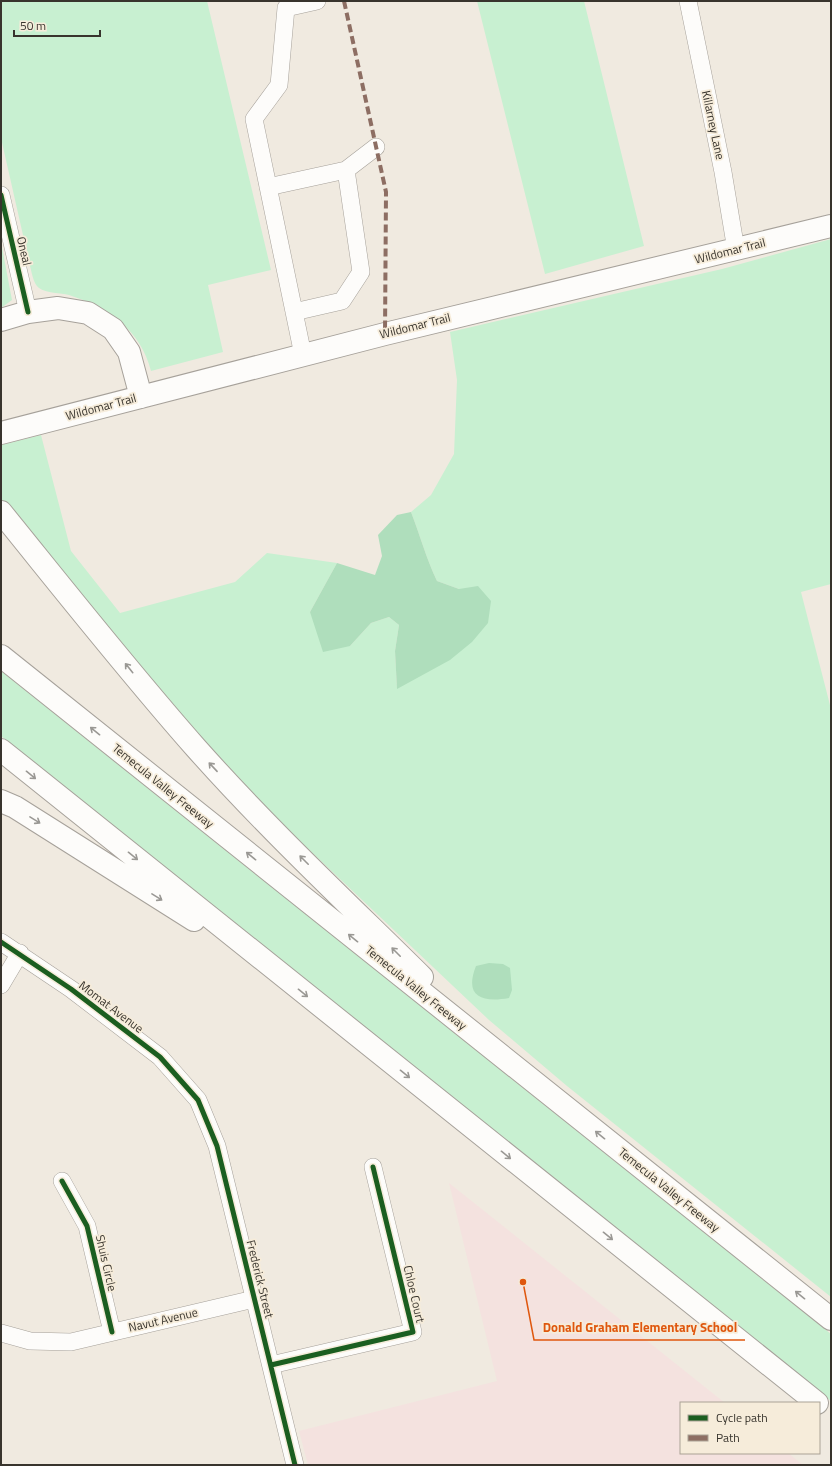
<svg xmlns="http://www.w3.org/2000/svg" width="832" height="1466" font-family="'Titillium Web',sans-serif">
<rect width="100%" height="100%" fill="#f0eae0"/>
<path fill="#f4e2df" d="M449,1183L725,1403H681V1453H788L803,1465H308L299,1431L497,1381Z"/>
<path fill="#c8f0d1" d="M1,1H207L271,270L208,285L223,352L151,371C141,330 107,307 69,295C61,293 46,293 39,288C33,283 32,273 30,266L1,138Z
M477,1H584L644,246L545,274Z
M831,239V584L801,592L831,709V1297L567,1086L489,1020L267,810L210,752L1,499V445L41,435L71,551L120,613L235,582L267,553L337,563L310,612L350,646L371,623L389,617L399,625L395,651L397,688L422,674L459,589L437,581C426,558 420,535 411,512L431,495L454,454L457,380L450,332L722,269Z
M1,242L12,300L1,308Z
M1,671L831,1334V1401L266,950L1,736Z"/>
<path fill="#afdebc" d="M411,512C420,535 426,558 437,581L459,589L478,586L491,601L488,623L472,642L450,660L397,689L395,651L399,625L389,617L371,623L350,646L323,652L310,612L337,563L375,575L382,556L378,535L397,515Z
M489,963L503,964L510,968L512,990L509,998C481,1003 464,996 476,966Z"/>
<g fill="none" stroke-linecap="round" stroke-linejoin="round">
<defs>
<path id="minor" d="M688,1L723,172L736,250
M268,187L346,170L376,147
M1,195L28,312
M294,312L342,301L361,272L346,170
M303,355L254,119L279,85L286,8L317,1
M1,942L71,989L160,1057L198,1100L217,1146L295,1465
M1,985L20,953
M62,1181L87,1226L112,1332
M1,1333L30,1341L71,1342L254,1299
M271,1365L413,1332L373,1167"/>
<path id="major" d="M1,320L28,312L58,308L88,313L113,329L129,352L141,397
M1,433L385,334L831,226"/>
<path id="highway" d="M1,512C65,591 128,671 196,748C267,828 346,902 422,977
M1,656L831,1319
M1,750L817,1403
M1,801L15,807L194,920"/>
</defs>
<use href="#minor" stroke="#a6a19a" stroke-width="18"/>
<use href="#major" stroke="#a6a19a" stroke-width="24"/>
<use href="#highway" stroke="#a6a19a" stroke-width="24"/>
<use href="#minor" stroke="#fdfcfa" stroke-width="17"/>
<use href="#major" stroke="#fdfcfa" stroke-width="22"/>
<use href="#highway" stroke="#fdfcfa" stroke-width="22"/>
<path stroke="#8d6e63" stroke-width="4" stroke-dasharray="8 4" stroke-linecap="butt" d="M344,1L386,192L385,334"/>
<defs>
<path id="cycleway" d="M1,195L28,312
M1,942L71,989L160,1057L198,1100L217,1146L295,1465
M62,1181L87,1226L112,1332
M271,1365L413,1332L373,1167"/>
</defs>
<use href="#cycleway" stroke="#f6ecda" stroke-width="8"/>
<use href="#cycleway" stroke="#1b5e20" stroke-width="5"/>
</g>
<defs><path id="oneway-shaft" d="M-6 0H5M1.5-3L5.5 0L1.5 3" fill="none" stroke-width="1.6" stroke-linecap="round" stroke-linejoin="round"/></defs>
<g stroke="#9a9894">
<use href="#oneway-shaft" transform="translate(129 668) rotate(-129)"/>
<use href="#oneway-shaft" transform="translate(95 731) rotate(-141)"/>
<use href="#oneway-shaft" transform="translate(213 767) rotate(-133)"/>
<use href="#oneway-shaft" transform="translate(31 775) rotate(39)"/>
<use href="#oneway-shaft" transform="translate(35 820) rotate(32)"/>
<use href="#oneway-shaft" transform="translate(133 856) rotate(39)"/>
<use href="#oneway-shaft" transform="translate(251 856) rotate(-141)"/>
<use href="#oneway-shaft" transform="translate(304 860) rotate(-135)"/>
<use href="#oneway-shaft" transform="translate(157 897) rotate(32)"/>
<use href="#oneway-shaft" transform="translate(353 938) rotate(-141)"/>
<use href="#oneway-shaft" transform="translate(396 952) rotate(-135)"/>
<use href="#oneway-shaft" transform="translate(303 993) rotate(39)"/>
<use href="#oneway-shaft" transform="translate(405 1074) rotate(39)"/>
<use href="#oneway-shaft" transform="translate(600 1135) rotate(-141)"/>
<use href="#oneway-shaft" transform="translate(506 1155) rotate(39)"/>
<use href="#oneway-shaft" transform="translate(608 1236) rotate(39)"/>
<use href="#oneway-shaft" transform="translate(800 1295) rotate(-141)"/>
</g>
<g text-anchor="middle" stroke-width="3.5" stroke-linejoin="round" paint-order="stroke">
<g font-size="12" fill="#38342d" stroke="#f6ecda">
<text transform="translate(713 125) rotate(78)" y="4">Killarney Lane</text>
<text transform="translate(24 251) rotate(77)" y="4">Oneal</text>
<text transform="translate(730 251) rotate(-14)" y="4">Wildomar Trail</text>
<text transform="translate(415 326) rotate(-14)" y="4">Wildomar Trail</text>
<text transform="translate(101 407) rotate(-15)" y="4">Wildomar Trail</text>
<text transform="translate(163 786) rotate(39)" y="4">Temecula Valley Freeway</text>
<text transform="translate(416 988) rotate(39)" y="4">Temecula Valley Freeway</text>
<text transform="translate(111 1007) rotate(37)" y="4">Momat Avenue</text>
<text transform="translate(669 1190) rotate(39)" y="4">Temecula Valley Freeway</text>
<text transform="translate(106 1263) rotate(77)" y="4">Shuis Circle</text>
<text transform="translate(260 1279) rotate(76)" y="4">Frederick Street</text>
<text transform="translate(414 1294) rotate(77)" y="4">Chloe Court</text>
<text transform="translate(163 1320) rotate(-13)" y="4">Navut Avenue</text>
</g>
</g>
<path fill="none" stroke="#df570e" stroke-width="1.5" d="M523 1282L534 1340H745"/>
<circle fill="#df570e" stroke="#f6ecda" stroke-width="1.5" cx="523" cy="1282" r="4"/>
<g font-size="13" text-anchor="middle" font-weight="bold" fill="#df570e" stroke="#f6ecda" stroke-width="3.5" stroke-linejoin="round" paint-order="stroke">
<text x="640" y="1332">Donald Graham Elementary School</text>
</g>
<rect width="832" height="1466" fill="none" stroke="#38342d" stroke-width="4"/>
<rect x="680" y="1402" width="140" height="52" fill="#f6ecda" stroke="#aaa295"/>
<rect x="688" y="1415" width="20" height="6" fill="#1b5e20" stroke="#aaa295"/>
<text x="716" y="1422" font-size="12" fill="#38342d">Cycle path</text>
<rect x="688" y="1435" width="20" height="6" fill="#8d6e63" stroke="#aaa295"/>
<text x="716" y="1442" font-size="12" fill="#38342d">Path</text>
<path d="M14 30v6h86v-6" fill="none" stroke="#38342d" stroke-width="2"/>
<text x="20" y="30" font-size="12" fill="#38342d" stroke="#f6ecda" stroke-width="3" paint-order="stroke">50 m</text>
</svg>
